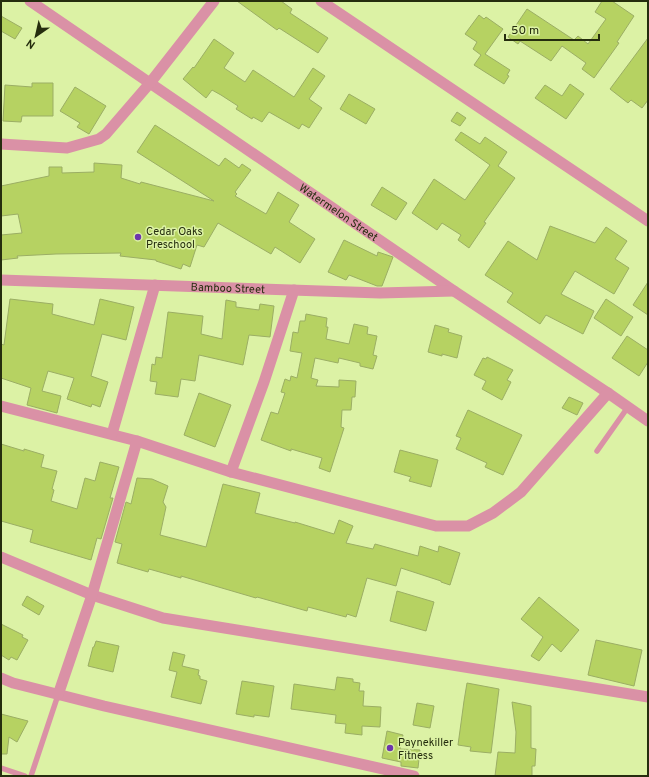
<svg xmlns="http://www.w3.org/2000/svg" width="649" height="777" font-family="Overpass,sans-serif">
<rect width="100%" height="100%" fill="#dcf2a5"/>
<path fill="#b6d262" stroke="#9bae64" d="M237,1H281L292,9L290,13L328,38L318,53L279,28L277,30Z
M602,1H612L634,16L617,42L619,43L594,78L582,69L586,63L562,46L551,61L520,41L518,44L508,37L527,9L574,40L578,36L588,44L606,19L595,12Z
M479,15L484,19L486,17L503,29L485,54L510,70L507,75L509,76L504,84L474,65L481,55L473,49L477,42L465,34Z
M1,16L22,28L15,39L1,31Z
M648,38V100L642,108L631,100L628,103L610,89Z
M214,39L234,53L224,68L245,82L253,70L294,97L313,68L325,76L309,99L322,108L309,128L302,124L299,129L269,112L262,122L253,117L252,119L236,109L238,106L221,95L212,90L206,98L183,79L193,67L194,68Z
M32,83H53V116H22L21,122L3,121L5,85L32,87Z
M570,84L584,94L566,119L535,98L545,85L562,96Z
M75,87L106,106L89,134L77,127L80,123L60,111Z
M349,94L375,109L366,124L340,109Z
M457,112L466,118L460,126L451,121Z
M155,125L219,166L225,158L239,168L242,164L251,170L235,192L237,194L235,196L266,214L278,192L299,205L289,222L315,239L300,263L275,247L271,254L218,223L204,247L197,245L190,267L183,264L181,269L156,261V260L120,256L121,253L56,254L17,256L18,258L1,260V235L22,233L18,214L1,216V186L49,176V167H62V173L94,172V163L122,165L121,178L140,184L141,182L214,201L137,152Z
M461,132L480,144L485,137L507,152L498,166L515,178L484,222L486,223L469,248L458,240L461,235L442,223L437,230L412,213L434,179L465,200L490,165L455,140Z
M382,187L407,203L396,220L371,205Z
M550,226L595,243L606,227L627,241L615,259L629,268L614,294L575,271L561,294L594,311L583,334L546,315L540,324L507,302L513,293L485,275L508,241L537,260Z
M344,240L377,256L378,252L393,257L382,286H377L349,275L346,280L328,272Z
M648,282V315L633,305Z
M10,299L53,304L52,314L94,325L100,299L134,307L126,340L102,334L91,376L108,382L100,407L92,404L91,407L67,399L74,378L48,371L42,391L61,396L57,413L27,405L31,388L1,378V344L4,345Z
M606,299L633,317L621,336L594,318Z
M226,300L236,302V307L259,310L260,304L274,306L270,337L249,335L243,365L199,355L195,381L181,379L178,397L155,394L157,382L150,381L152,364L155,365L156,357L162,358L168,312L203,316L201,334L222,339Z
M306,314L327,318L326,327H328L326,339L349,344L354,324L368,327L367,334L377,336L373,355L377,356L373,369L360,366V363L339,358L338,363L315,358L311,378L318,380L316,386L339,387V380L356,381L355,397H352L351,410H342L341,427L344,428L330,472L319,468L322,458L291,449V451L261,440L271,412L278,414L285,393L281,392L285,379L290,381L291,376L297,378L302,353L290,351L293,332L298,333L300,321H305Z
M435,325L449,329L448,332L462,336L457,358L442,354V356L428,352Z
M627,336L648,350V362L639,376L612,358Z
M487,357L513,370L507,380L511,382L502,400L482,389L486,381L474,375L483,358L486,359Z
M199,393L231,405L215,447L184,435Z
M569,397L583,403L577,415L562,408Z
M468,410L522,435L503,475L485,467L487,463L456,449L461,438L456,436Z
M1,444L24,451V449L44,455L41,467L57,471L52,489L54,490L51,501L77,509L85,478L95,481L100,462L119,467L110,498H113L101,539L97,538L91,560L30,542L33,530L1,521Z
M400,450L438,460L431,487L409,481L411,477L394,472Z
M137,478L152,479L168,486L163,502L166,507L160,535L206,547L223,484L260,493L255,513L295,523V522L334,534L339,520L353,526L346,543L373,549L375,544L418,556L420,546L438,552L439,546L460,553L450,585L441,582V581L401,568L396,586L367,578L356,617L347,614L346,617L308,607L307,611L257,597L256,598L181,576V578L149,569L148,572L117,563L122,544L115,542L126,502L131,504Z
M397,591L434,602L426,631L390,621Z
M27,596L44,606L39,615L22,605Z
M539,597L579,630L561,652L552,644L539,661L531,656L543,637L521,619Z
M1,624L23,635L22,637L28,640L17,660L11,657L9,660L1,655Z
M596,640L642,650L634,686L588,675Z
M96,641L119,646L113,672L88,666L93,647H94Z
M173,652L185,655L182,666L199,670L198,675L200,676V679L207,681L201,704L171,697L177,672L169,670Z
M337,677L353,679V682L360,683L359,691H364L363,706L381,707L380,727L362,726V735L345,733L346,724L335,723L336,715L291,709L294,684L335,690Z
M242,681L274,686L269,717L254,715V717L236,714Z
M467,683L499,689L491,753L470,751L471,747L458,745L464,701Z
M512,702L531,706V748L536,749L535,766H532V776H495L498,752L515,753L516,732Z
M417,703L434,706L430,728L413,725Z
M1,714L28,721L17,742L9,737L7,754H1Z
M387,731L403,735L400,749L420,750L418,768L401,766V762L382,758Z"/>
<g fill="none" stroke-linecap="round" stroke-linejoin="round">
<path stroke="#da91a6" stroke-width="5.5" d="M597,451L628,407
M1,768L25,776
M31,776L58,695"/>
<g stroke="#da91a6" stroke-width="11">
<path id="s1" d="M30,1L454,291L608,393L648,421"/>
<path d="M321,1L648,221"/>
<path d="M1,144L67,148L99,139L106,134L150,83L214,1"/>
<path id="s2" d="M1,280L380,293L454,291"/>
<path d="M1,406L137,441L231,472L436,526H468L493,513L521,492L608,393"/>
<path d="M112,434L155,285"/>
<path d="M231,472L264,382L294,290"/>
<path d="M1,557L92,595L163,618L648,697"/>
<path d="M1,678L13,683L25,686L104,706L414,776"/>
<path d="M58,695L92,595L137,441"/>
</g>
</g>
<g fill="#6d36ac" stroke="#dcf2a5" stroke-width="1.5">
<circle cx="138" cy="237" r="4"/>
<circle cx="390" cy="748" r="4"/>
</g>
<g text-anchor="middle" stroke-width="3" stroke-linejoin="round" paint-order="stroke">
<g font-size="11" fill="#252d0e" stroke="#dcf2a5">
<text dy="4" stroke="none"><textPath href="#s1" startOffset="374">Watermelon Street</textPath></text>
<text dy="4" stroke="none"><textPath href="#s2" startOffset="227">Bamboo Street</textPath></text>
</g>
<g font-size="11" fill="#252d0e" stroke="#dcf2a5" text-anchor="start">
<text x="146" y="235">Cedar Oaks<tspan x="146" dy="13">Preschool</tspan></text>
<text x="398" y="746">Paynekiller<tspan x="398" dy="13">Fitness</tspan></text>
</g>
</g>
<rect width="649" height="777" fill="none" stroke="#252d0e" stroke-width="4"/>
<g transform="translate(36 36) rotate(214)" stroke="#dcf2a5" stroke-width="3" paint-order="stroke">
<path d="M0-3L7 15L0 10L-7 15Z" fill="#252d0e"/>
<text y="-6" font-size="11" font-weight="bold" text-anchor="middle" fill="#252d0e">N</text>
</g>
<path d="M505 34v6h94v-6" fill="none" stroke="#252d0e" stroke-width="2"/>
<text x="511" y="34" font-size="12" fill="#252d0e" stroke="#dcf2a5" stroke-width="3" paint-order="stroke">50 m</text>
</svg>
